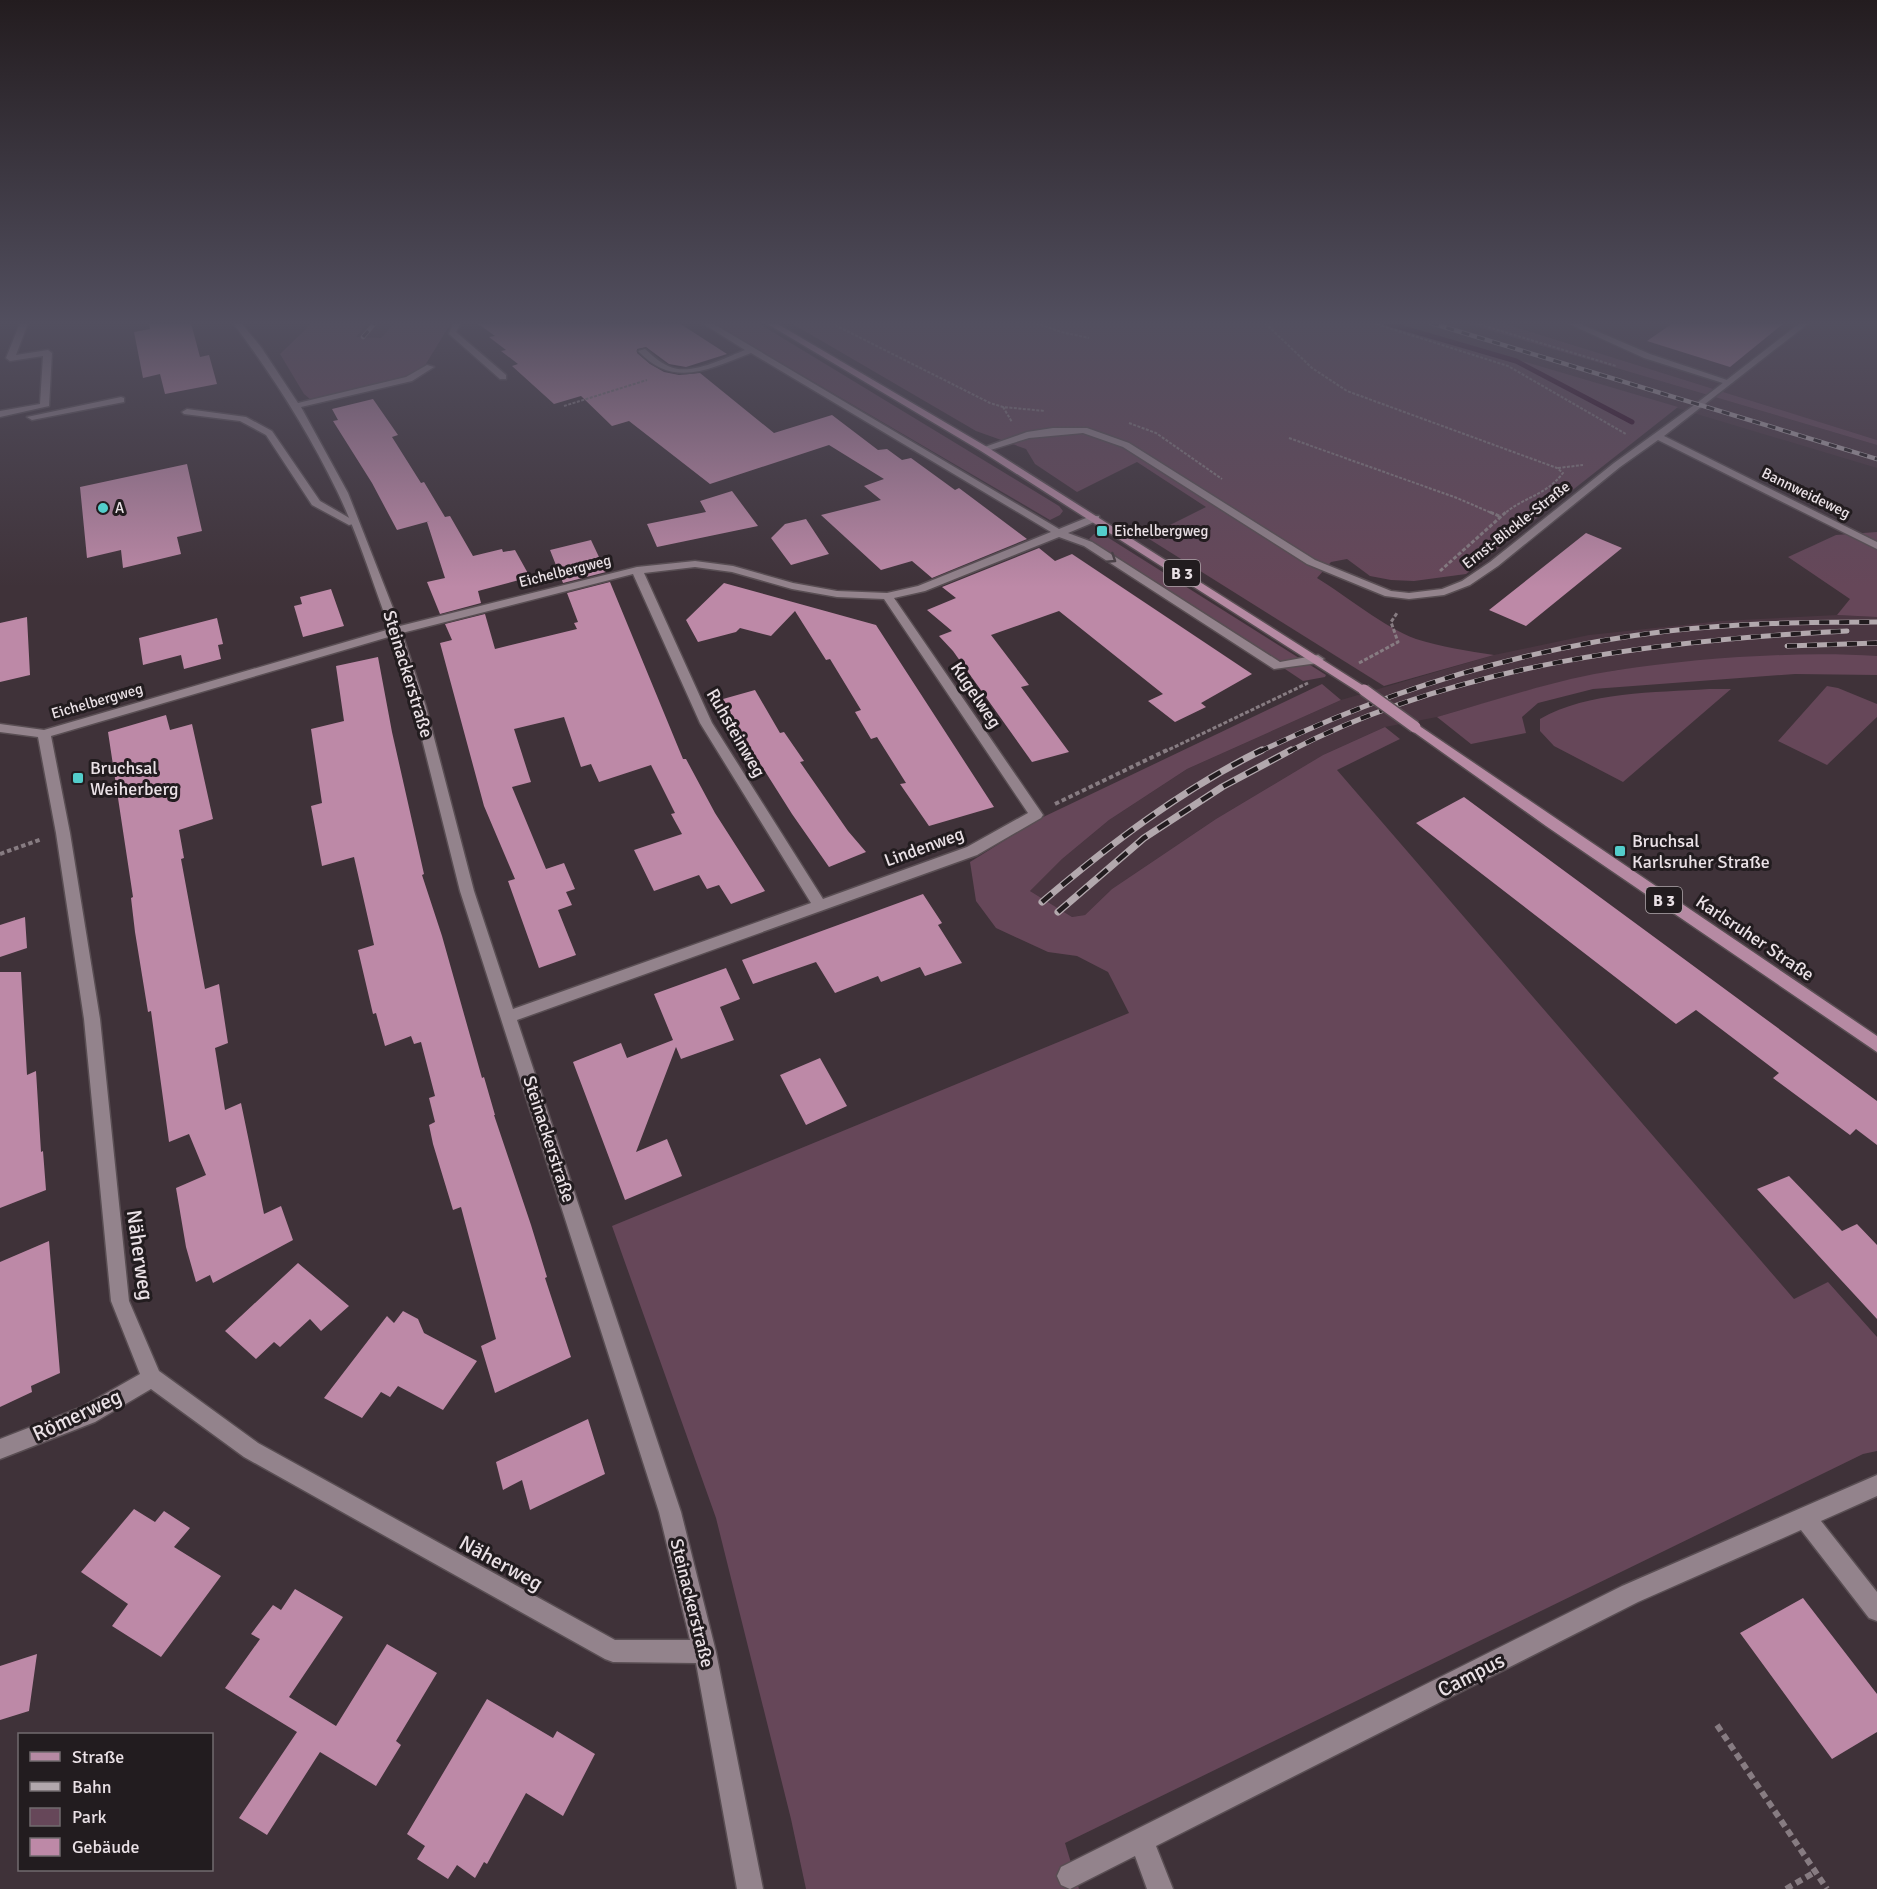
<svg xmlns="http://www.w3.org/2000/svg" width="1877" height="1889" font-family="Signika,sans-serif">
<rect width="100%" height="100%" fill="#3f3239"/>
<path fill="#4b3742" d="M367,323H394L381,338L355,337Z
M1393,323H1464L1877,445V468Z
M1502,323H1877V440L1707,387Z
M1837,615L1877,617V656L1748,657L1617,670L1541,687L1437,717L1385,727L1323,755L1216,819L1112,889L1085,915L1072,917L1030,891L1062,859L1109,820L1187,769L1341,700L1494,655L1589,635L1721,621Z"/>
<path fill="#664759" d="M312,323H367L356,337L381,338L394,323H451L424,367L408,376L310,399L304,394L280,354Z
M713,323H758L1059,506L1063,511L1060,515L1050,520Z
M791,323H1393L1678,407L1466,574L1414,581L1391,580L1370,576L1347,559L1331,562L1317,578C1348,597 1382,626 1416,639C1441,647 1468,651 1494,655L1384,686L1146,537L1206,507L1137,462L1077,492L1035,464L1026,449L976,431Z
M1464,323H1502L1877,440V445Z
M1877,532V617L1837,615L1850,599L1788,557L1836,535Z
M1094,534L1104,535L1326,675L1325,677L1303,681L1089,539Z
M1877,656V675L1795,674L1593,689L1538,703L1522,717L1526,733L1471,744L1437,717C1497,700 1557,679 1618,670C1699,658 1796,651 1877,656Z
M1322,684L1341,700L1187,769L1109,820L1062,859L1030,891L1072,917L1085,915L1112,889L1216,819L1323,755L1385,727L1400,739L1337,770L1794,1299L1828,1282L1877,1337V1451L1863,1454L1065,1843L1079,1889H806L791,1819L716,1518L612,1226L1129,1013L1108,972L1077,956L1048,952L996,928L976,901L970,862L1039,819Z
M1827,686L1838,688L1877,704V717L1827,765L1778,741Z
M1709,689H1731L1623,782L1554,746L1540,731V719C1589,691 1654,693 1709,689Z"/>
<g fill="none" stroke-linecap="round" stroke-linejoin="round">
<path stroke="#310723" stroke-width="5" d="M1386,323L1516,361L1632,422"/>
</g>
<path fill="#bd89a7" d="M149,323H191L200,357L209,355L217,384L165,394L160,374L143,378L134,332L150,329Z
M477,323H679L727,354L686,367L669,364L646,347L637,349V353L650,364L664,372L679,375L700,373L774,433L832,415L878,450L887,449L902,460L911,458L955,490L959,488L1027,539L932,578L912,561L881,570L821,515L881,500L864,486L884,479L829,445L710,484L629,421L612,426L581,396L554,404L512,366L518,364L501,351L506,350L489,337L495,336Z
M1673,323H1784L1730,367L1647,341Z
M373,399L398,435L392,437L421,483L424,482L445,517L450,516L473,556L502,549L503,552L515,550L530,577L478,591L481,603L440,614L427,582L445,578L427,522L430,521L397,530L372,483L333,421L338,420L332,409Z
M187,464L202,531L177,537L181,554L123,568L121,550L87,558L80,487Z
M732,491L758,526L657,547L647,524L706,512L700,501Z
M806,519L829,554L791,565L771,538L785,524Z
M1586,533L1622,548L1526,626L1489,610Z
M591,540L606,572L563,583L550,550Z
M1039,548L1055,561L1072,554L1252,674L1201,703L1206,707L1175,722L1148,701L1163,694L1059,611L991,635L1029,685L1021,687L1069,752L1032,762L953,651L939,636L952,631L927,610L956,598L942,587Z
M610,582L683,759H686L715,813L765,891L731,904L719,885L707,889L699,875L654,891L634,850L682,834L671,814L675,813L651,765L599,782L591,764L581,767L564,717L514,729L531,782L512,787L546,869L564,863L575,889L566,892L572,905L558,910L576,955L539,968L508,881L515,879L484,806L440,643L452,640L445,624L485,614L495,649L577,629L574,623L578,622L567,593Z
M724,583L876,625L994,807L929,826L900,784L906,783L877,737L871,739L855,712L861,710L830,659L826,660L795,611L771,636L740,628L736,632L698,642L686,620Z
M331,589L344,626L303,637L294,606L302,604L300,597Z
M27,617L30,675L0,682V623Z
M217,618L223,644L218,645L221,659L184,669L181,655L143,665L139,638Z
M378,657L392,732L424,874L422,875L442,936L482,1078L484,1077L495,1115H494L531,1225L547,1277L545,1278L571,1357L495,1393L481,1346L496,1339L461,1207L453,1210L433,1144L429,1125L435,1122L429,1098L435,1096L421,1042L414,1044L411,1036L385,1046L376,1013L373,1014L358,950L374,945L354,857L322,866L311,806L322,803L311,729L344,721L336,666Z
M755,690L780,733L784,732L804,761L800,762L848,831L866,852L829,867L792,814L744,738L723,699Z
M166,715L170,730L192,724L213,819L179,830L184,858L181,859L205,989L219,984L228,1043L215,1048L225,1110L241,1103L264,1214L281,1206L293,1240L213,1283L210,1275L196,1282L186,1247L176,1188L206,1175L189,1134L169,1142L151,1011L148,1012L135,932L131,898L133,897L108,732Z
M1464,797L1877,1101V1145L1856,1129L1850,1135L1773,1078L1779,1073L1696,1010L1676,1024L1416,823Z
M923,894L942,923L938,925L962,963L925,976L920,967L881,982L878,976L835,993L816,962L753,984L742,960Z
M25,917L27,948L0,957V925Z
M726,968L740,999L720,1007L734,1040L681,1059L676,1047L636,1152L667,1139L682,1176L625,1200L573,1062L621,1043L627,1058L673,1040L654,994Z
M0,972H21L27,1075L36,1071L41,1152L43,1151L46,1190L0,1208Z
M820,1058L847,1106L806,1125L780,1075Z
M1789,1176L1842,1231L1857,1224L1877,1245V1319L1757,1189Z
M49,1241L60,1373L31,1386L32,1392L0,1407V1262Z
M298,1263L349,1306L321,1331L310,1319L280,1347L274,1342L256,1359L225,1331Z
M403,1311L418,1319L424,1333L477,1361L443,1410L398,1386L390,1397L381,1392L362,1418L324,1398L387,1316L394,1323Z
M588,1419L605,1474L530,1510L522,1480L503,1490L496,1462Z
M134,1509L155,1522L164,1511L190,1528L174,1547L221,1576L161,1657L112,1626L128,1604L81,1572Z
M295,1589L343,1617L289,1697L336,1726L387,1644L437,1673L396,1741L401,1745L376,1786L320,1752L267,1835L239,1818L297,1732L225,1688L260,1639L251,1634L273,1605L281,1610Z
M1803,1598L1877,1694V1732L1832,1759L1740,1633Z
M37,1654L29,1711L0,1720V1666Z
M487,1699L553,1738L557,1731L595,1754L563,1816L526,1793L487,1864L484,1862L475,1878L457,1865L448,1879L417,1859L425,1846L407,1834Z"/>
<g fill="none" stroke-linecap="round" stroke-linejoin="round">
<defs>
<path id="lane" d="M20,323H28L16,355L48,350L52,353L49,406L0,417V411L40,404L43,356L10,361L6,358Z
M1567,323H1578L1650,354L1733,382L1726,384L1644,358Z
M121,397L124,398V402L32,420L27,417Z
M187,409L246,417L272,431L320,501L358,523L349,525L312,505L266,435L240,421L184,414L182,412Z"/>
<path id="street" d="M233,323H241L261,347L298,403L406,377L427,365L434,367L412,381L301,407L348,493L400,626L637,567L695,561L733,566L793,583L837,591L887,593L918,586L1051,532L751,353C709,369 674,389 638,351L645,349C652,355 659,362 668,366C690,377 724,358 745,350L702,323H712L1059,529L1091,516H1099V520L1068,533L1092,542L1280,662L1318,655L1324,659L1318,663L1274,669L1084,546L1059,537L925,591L894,598L1041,812L1043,815L1041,818L977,855L517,1020L681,1512L716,1652L763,1889H737L696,1663L613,1662L605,1659L244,1457L151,1389L95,1422L0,1459V1439L82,1407L140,1374L111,1301L84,1019L56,833L38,737L0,732V724L44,730L390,629C373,584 358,534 337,491C308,431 273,376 233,323ZM695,567L732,572L792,589L837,597L884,599L1028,813L967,847L823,899L712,723L644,573ZM633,574L700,723L811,903L513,1009L474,891L426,707L402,633ZM392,636L414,707L460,891L659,1512L690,1640H615L258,1443L159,1371L129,1301L100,1019L70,833L51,736Z
M453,323H461L456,332L506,375V379H500L449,334Z
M1800,323H1809L1664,436L1877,542V549L1658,440L1620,467L1498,566L1470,585L1444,595L1409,599L1385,596L1307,564L1123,447L1083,433L1029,438L984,452L979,449L1027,432L1053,428H1087L1129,443L1315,560L1391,591L1409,593L1442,589L1462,581L1490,562L1614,463L1697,403Z
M1877,1475V1496L1821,1521L1877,1592V1621L1869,1618L1801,1530L1638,1602L1156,1846L1173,1889H1147L1135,1856L1070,1889L1061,1885L1057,1876L1061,1867L1622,1586Z"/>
<path id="primary" d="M766,323H776L987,447L1370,690L1364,694L1360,693L981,451Z
M1415,723L1877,1036V1052L1546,826L1411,730L1409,727Z"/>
</defs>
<use href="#lane" stroke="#594e53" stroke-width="3"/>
<use href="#street" stroke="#594e53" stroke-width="3"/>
<use href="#primary" stroke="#594e53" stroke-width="3"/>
<path stroke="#877c82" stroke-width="2" stroke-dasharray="3 1.5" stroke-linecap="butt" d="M831,323L990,403L1003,407L1045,411
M1036,323L1061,332L1089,338
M1265,323L1312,368L1347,391L1557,468L1563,473C1544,497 1525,496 1504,514
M1373,323L1508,366L1626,434
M1475,323L1616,366
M564,406L647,380
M1003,407L1012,422
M1129,423L1156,433L1222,479
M1289,438L1457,498L1494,514
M1558,468L1583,465"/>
<path stroke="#877c82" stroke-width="3" stroke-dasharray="4 2" stroke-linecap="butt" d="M1490,512L1501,517
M1440,571L1506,512
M1359,663L1398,642L1391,622L1397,613
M1164,752L1308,683"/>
<path stroke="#877c82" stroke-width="4" stroke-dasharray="4.5 3" stroke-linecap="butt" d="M1055,804L1167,750
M0,854L42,839"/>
<path stroke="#877c82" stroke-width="6" stroke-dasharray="7 4.5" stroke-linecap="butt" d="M1717,1725L1827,1889
M1786,1889L1815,1872"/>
<use href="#lane" fill="#93838c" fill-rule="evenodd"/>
<use href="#street" fill="#93838c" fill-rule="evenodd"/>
<use href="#primary" fill="#b68aa3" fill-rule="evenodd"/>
<defs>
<path id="rail-far2" d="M1431,323L1877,459
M363,337L375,323"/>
<path id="rail-far1" d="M1787,646L1877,643
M1259,752C1387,690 1526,648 1668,631C1737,623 1807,622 1877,622
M1288,752C1457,664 1659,640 1847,631"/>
<path id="rail" d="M1042,902C1110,844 1181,790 1262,750
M1058,912L1144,838L1222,787L1291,750"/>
</defs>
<use href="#rail-far2" stroke="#b2a8ad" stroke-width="4.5"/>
<use href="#rail-far1" stroke="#b2a8ad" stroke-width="5"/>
<use href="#rail" stroke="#b2a8ad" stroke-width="7"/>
<use href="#rail-far2" stroke="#221c1f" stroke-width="3" stroke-dasharray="8" stroke-linecap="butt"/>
<use href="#rail-far1" stroke="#221c1f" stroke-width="4" stroke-dasharray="10" stroke-linecap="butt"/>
<use href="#rail" stroke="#221c1f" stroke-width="4.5" stroke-dasharray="13" stroke-linecap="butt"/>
<defs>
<path id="primary-bridge" d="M1364,690L1415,727"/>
</defs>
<use href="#primary-bridge" stroke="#594e53" stroke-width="14" stroke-linecap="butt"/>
<use href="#primary-bridge" stroke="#b68aa3" stroke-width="11"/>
</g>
<defs><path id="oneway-chevron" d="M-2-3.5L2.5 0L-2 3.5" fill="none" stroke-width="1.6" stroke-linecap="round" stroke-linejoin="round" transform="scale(1.5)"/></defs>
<use stroke="#4a4045" href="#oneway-chevron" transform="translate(1112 559) rotate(33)"/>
<linearGradient id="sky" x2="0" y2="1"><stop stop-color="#231c1f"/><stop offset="0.55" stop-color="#524f5f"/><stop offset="1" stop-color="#524f5f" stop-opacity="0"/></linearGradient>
<rect width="1877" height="587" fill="url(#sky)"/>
<g fill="#53cdcb" stroke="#221c1f" stroke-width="2">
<circle cx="103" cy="508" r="6"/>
<rect x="1096" y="525" width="12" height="12" rx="3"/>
<rect x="72" y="772" width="12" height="12" rx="3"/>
<rect x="1614" y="845" width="12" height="12" rx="3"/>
</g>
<g text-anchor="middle" stroke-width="6" stroke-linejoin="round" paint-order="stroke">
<g font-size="15" fill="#eae1e6" stroke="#221c1f">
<text transform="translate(1806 493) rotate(26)" y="5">Bannweideweg</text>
<text transform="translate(1516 525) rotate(-38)" y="5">Ernst-Blickle-Straße</text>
<text transform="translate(565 571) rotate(-14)" y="5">Eichelbergweg</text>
<text transform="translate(97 701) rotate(-16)" y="5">Eichelbergweg</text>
</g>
<g font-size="15" fill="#eae1e6" stroke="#221c1f" text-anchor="start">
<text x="115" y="513">A</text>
<text x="1114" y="536">Eichelbergweg</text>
</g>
<g fill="#221c1f" stroke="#aea6aa" stroke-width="1.5">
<rect x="1164" y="560" width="36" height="26" rx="4.5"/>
<rect x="1646" y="887" width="36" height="26" rx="4.5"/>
</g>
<g font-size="16" font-weight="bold" fill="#eae1e6">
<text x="1182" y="579">B 3</text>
<text x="1664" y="906">B 3</text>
</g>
<g font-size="18" fill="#eae1e6" stroke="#221c1f">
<text transform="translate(408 674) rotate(73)" y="6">Steinackerstraße</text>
<text transform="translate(976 695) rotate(56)" y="6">Kugelweg</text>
<text transform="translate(736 733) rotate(60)" y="6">Ruhsteinweg</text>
<text transform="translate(924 847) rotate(-20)" y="6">Lindenweg</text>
<text transform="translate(1755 938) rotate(34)" y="6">Karlsruher Straße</text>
<text transform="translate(549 1139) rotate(72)" y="6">Steinackerstraße</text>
<text transform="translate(692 1603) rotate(76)" y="6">Steinackerstraße</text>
</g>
<g font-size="18" fill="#eae1e6" stroke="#221c1f" text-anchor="start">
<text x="90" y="774">Bruchsal<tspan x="90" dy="21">Weiherberg</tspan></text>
<text x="1632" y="847">Bruchsal<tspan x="1632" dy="21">Karlsruher Straße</tspan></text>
</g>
<g font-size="21" fill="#eae1e6" stroke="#221c1f">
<text transform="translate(140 1255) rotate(82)" y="7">Näherweg</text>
<text transform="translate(77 1415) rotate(-25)" y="7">Römerweg</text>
<text transform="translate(501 1563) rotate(29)" y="7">Näherweg</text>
<text transform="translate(1471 1675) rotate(-27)" y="7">Campus</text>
</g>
</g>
<rect x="18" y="1733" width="195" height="138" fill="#221c1f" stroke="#726b6f" stroke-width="1.5"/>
<rect x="30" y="1752" width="30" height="9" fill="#b68aa3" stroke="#726b6f" stroke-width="1.5"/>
<text x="72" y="1763" font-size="18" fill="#eae1e6">Straße</text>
<rect x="30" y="1782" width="30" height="9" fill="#b2a8ad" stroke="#726b6f" stroke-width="1.5"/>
<text x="72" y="1793" font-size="18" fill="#eae1e6">Bahn</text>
<rect x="30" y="1808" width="30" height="18" fill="#664759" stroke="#726b6f" stroke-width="1.5"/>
<text x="72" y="1823" font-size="18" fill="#eae1e6">Park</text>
<rect x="30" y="1838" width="30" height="18" fill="#bd89a7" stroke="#726b6f" stroke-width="1.5"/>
<text x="72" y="1853" font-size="18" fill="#eae1e6">Gebäude</text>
</svg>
